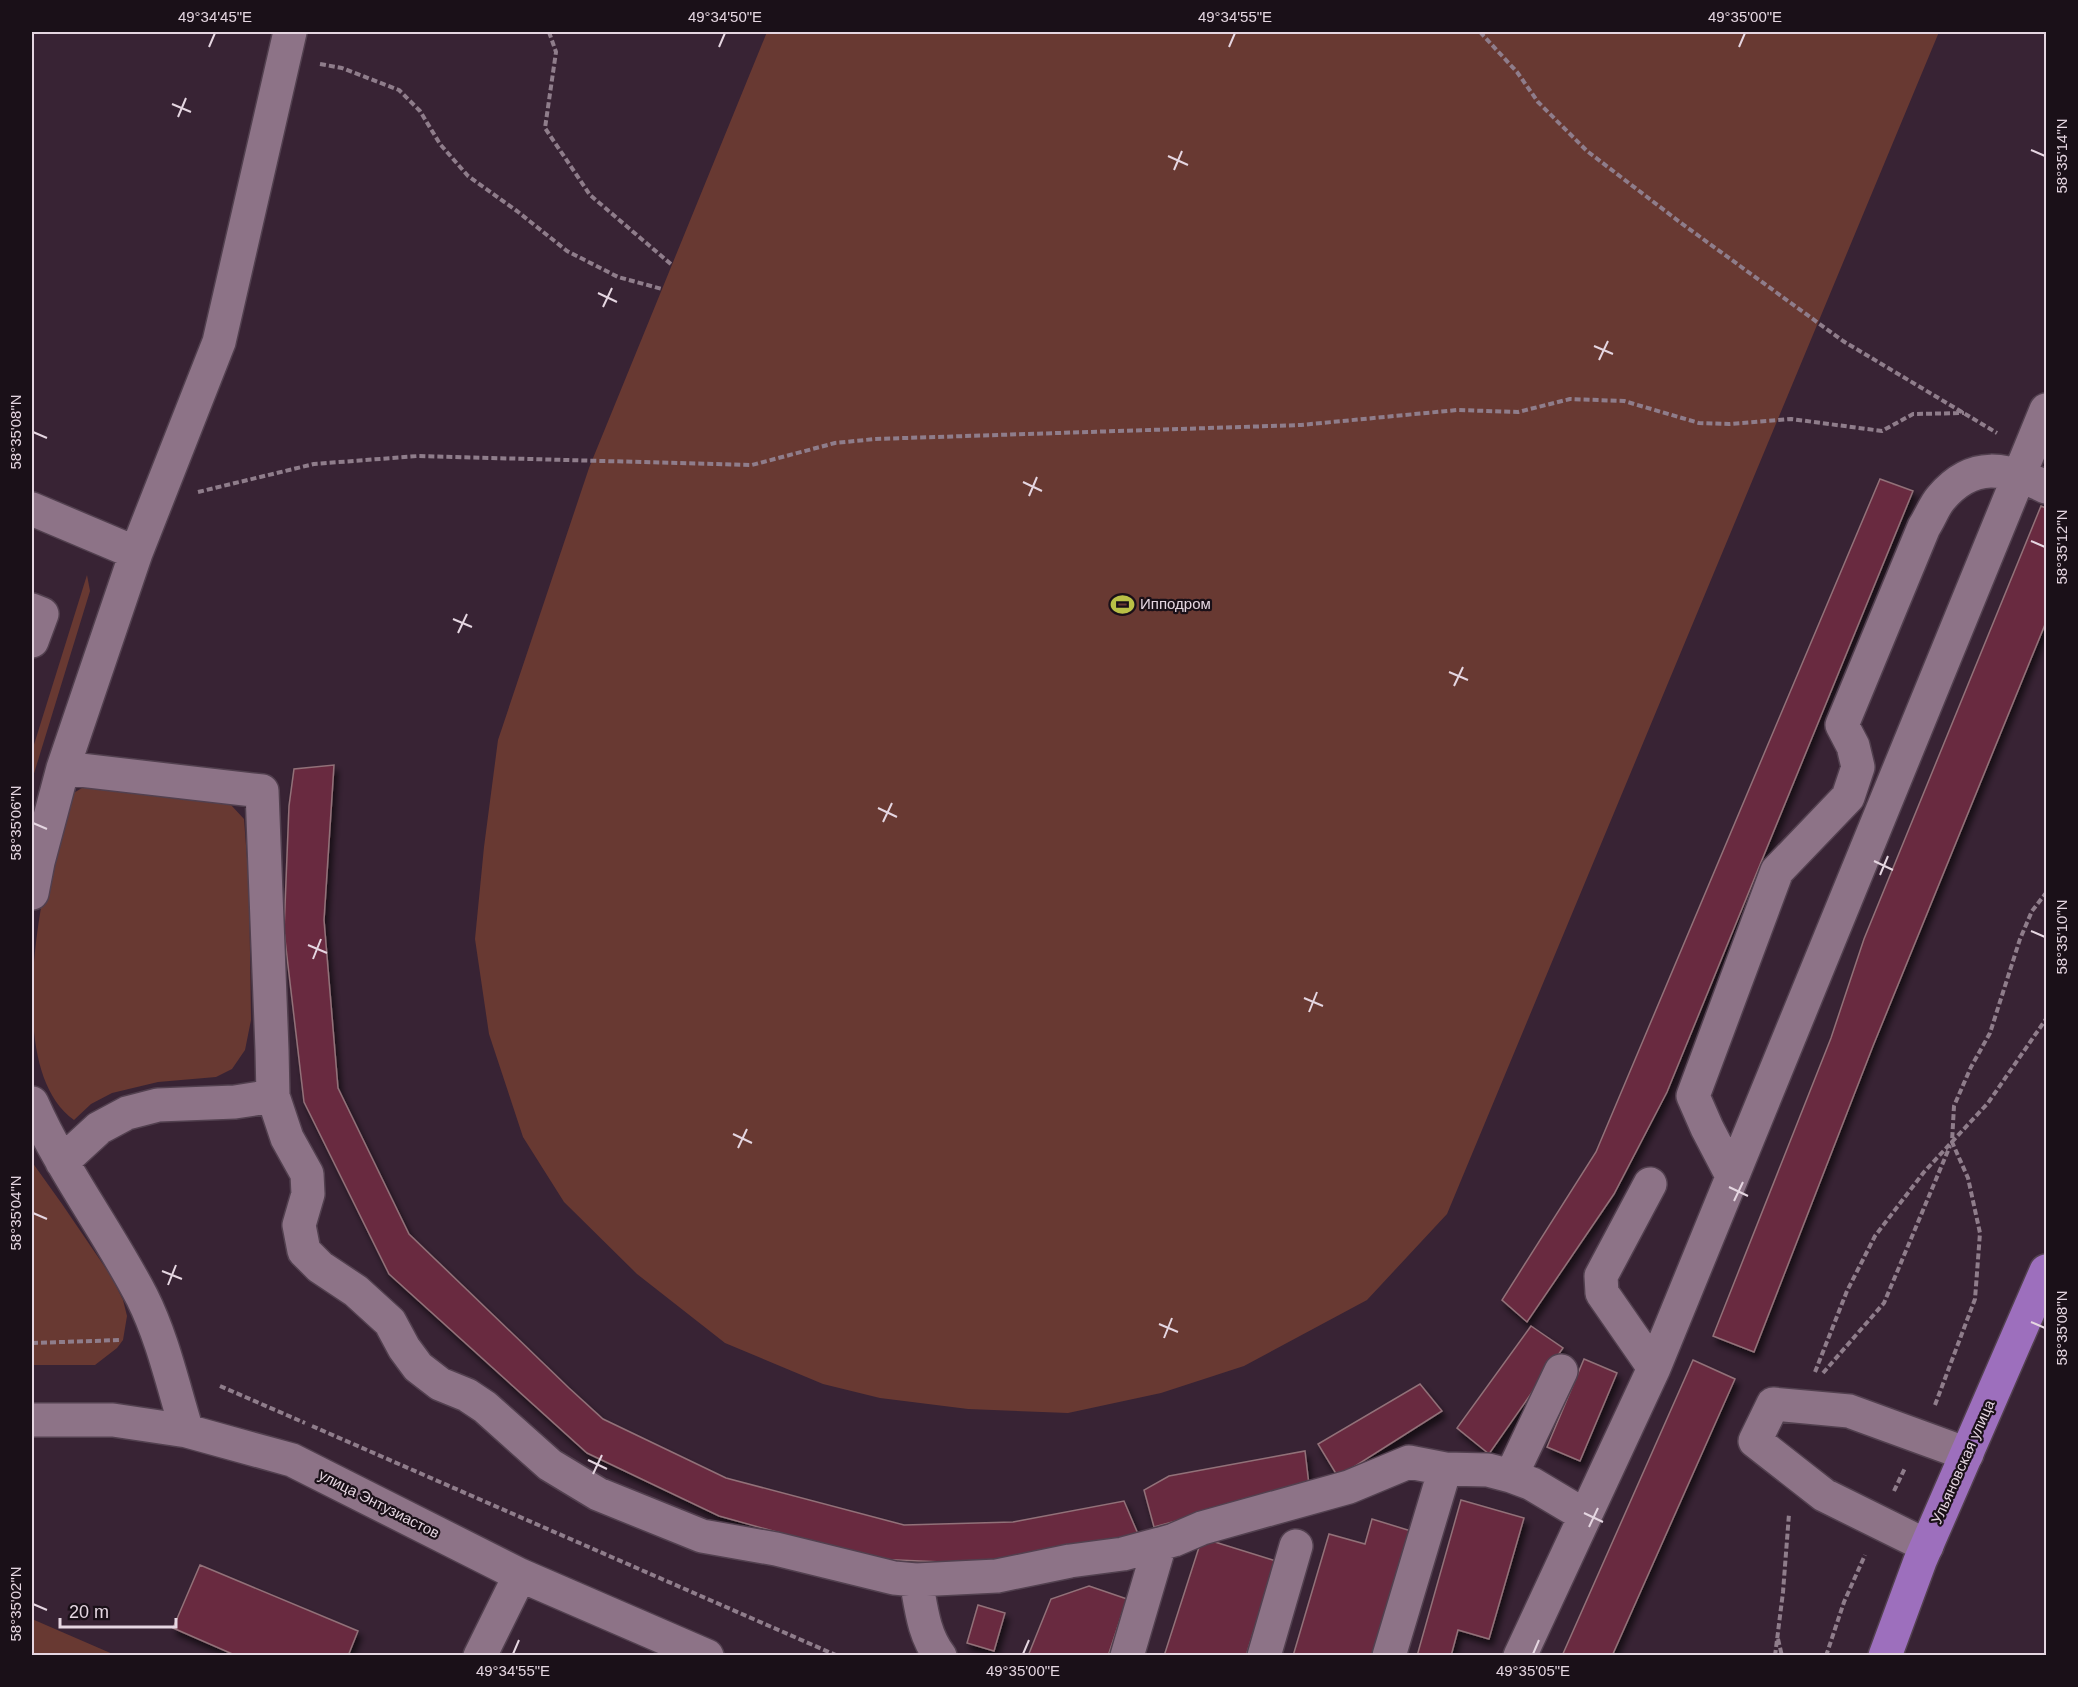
<svg xmlns="http://www.w3.org/2000/svg" width="2078" height="1687" font-family="Arial,sans-serif">
<defs>
<filter id="shadow"><feDropShadow dx="3.5" dy="6" stdDeviation="3" flood-color="#0009"/></filter>
</defs>
<rect width="100%" height="100%" fill="#382334"/>
<path fill="#683932" d="M767,32H1939L1447,1214L1367,1300L1244,1366L1161,1393L1068,1413L968,1409L880,1398L823,1384L725,1343L637,1274L564,1202L523,1137L489,1034L475,939L484,847L498,740L589,468Z
M87,575L90,591L32,780V751Z
M97,786L146,795L187,800L215,801L231,805L244,819L249,885L251,1020L245,1050L232,1069L216,1077L158,1082L112,1093L91,1104L74,1120C10,1074 35,926 51,859C56,838 65,816 72,794L82,788Z
M32,1162L62,1204L111,1276L123,1300L127,1316L123,1340L117,1348L95,1365H32Z
M32,1619L115,1655H32Z"/>
<path fill="#692b40" stroke="#927179" stroke-width="1.5" filter="url(#shadow)" d="M1880,479L1913,491L1667,1092L1614,1194L1527,1322L1502,1300L1596,1152Z
M2041,506L2046,508V622L1873,1046L1754,1352L1713,1336L1831,1038L1864,939Z
M334,765L324,920L338,1088L409,1234L569,1388L603,1419L726,1478L904,1525L1013,1522L1124,1501L1138,1534L989,1564L874,1559L719,1516L587,1453L389,1274L304,1102L284,931L289,806L294,769Z
M1531,1326L1563,1348L1489,1454L1457,1428Z
M1584,1359L1617,1373L1580,1461L1547,1447Z
M1693,1360L1735,1379L1612,1656H1562Z
M1420,1384L1442,1411L1338,1477L1318,1444Z
M1305,1451L1309,1485L1154,1527L1144,1490L1169,1476Z
M1461,1500L1524,1518L1489,1639L1458,1630L1451,1656H1417Z
M1372,1519L1411,1531L1374,1656H1293L1329,1534L1365,1544Z
M1202,1538L1276,1561L1246,1656H1164Z
M200,1565L358,1631L348,1656H237L173,1628Z
M1089,1586L1127,1599L1108,1656H1028L1051,1599Z
M978,1605L1005,1613L994,1651L967,1643Z"/>
<g fill="none" stroke-linecap="round" stroke-linejoin="round">
<defs>
<path id="minor" d="M32,509L136,553
M32,610L42,614L32,641
M32,893L38,862L63,768L136,553L219,342L290,32
M273,1096L287,1138L307,1174L308,1194L299,1225L304,1251L320,1267L356,1291L390,1322L404,1348L418,1367L440,1384L467,1395L485,1407L550,1465L598,1494L702,1536L776,1549L894,1578L916,1580L997,1576L1070,1561L1123,1554L1160,1544L1127,1656
M32,1103C62,1171 108,1231 142,1297C163,1339 173,1386 187,1431
M62,1162L99,1128L127,1113L158,1105L235,1102L273,1096L272,1050L262,791L63,768
M1732,1176L1707,1128L1693,1096L1777,871L1848,797L1858,767L1853,746L1842,725L1924,527C1930,518 1934,506 1941,498C1973,460 2006,468 2046,487
M1650,1184L1601,1276L1602,1293L1654,1368
M32,1420H113L187,1431L292,1460L520,1575L707,1656
M1511,1476L1561,1371
M1160,1544L1174,1540L1202,1528L1349,1487L1409,1462L1445,1469L1488,1470L1511,1476L1532,1484L1584,1515
M1927,1546L1824,1495L1755,1441L1773,1404L1849,1411L1967,1454
M916,1580C921,1606 923,1634 940,1656
M480,1656L520,1575
M1264,1656L1296,1546
M1389,1656L1445,1469
M1520,1656L1654,1368L2046,410"/>
<path id="major" d="M1885,1656L1920,1561L2046,1271"/>
</defs>
<use href="#minor" stroke="#52404f" stroke-width="36"/>
<use href="#major" stroke="#52404f" stroke-width="36"/>
<path stroke="#8f7d8b" stroke-width="4" stroke-dasharray="6 3" stroke-linecap="butt" d="M549,32L556,52L545,128L590,195L672,265
M1480,32L1517,72L1538,102L1587,151L1681,223L1843,341L1997,433
M320,64L342,68L399,90L420,111L440,144L468,176L517,211L567,251L618,277L662,289
M198,492L314,464L418,456L752,465L835,443L875,439L1301,425L1457,410L1518,412L1570,399L1624,401L1699,423L1729,424L1791,419L1882,431L1913,414L1964,413
M32,1343L121,1340
M1815,1372L1847,1291L1875,1236L1924,1172L1988,1103L2046,1019
M1823,1373L1884,1303L1950,1146
M220,1386L305,1423
M1935,1405L1975,1299L1980,1233L1968,1178L1952,1142L1954,1106L1971,1067L1990,1033L2020,939L2032,911L2046,893
M312,1426L838,1656
M1894,1491L1905,1468
M1778,1639L1782,1656
M1775,1656L1783,1592L1789,1514
M1826,1656L1844,1602L1865,1555"/>
<use href="#minor" stroke="#8d7387" stroke-width="33"/>
<use href="#major" stroke="#9d6fbd" stroke-width="33"/>
</g>
<path fill="none" stroke="#e5d6e1" stroke-width="2" d="M209,47L215,33M719,47L725,33M1229,47L1235,33M1739,47L1745,33M172,104L191,112M178,117L186,98M2031,150L2045,156M1168,156L1188,165M1174,170L1182,151M598,293L617,302M603,307L612,288M1594,346L1613,354M1599,360L1608,341M33,432L47,438M1023,482L1042,491M1029,496L1037,477M2031,541L2045,547M453,619L472,627M458,633L467,614M1449,672L1468,680M1454,686L1463,667M878,808L897,817M883,822L892,803M33,823L47,829M1874,861L1893,870M1880,875L1888,856M2031,931L2045,937M308,945L327,953M313,959L321,939M1304,998L1323,1006M1309,1012L1317,992M733,1134L752,1143M738,1148L747,1129M1729,1187L1748,1196M1734,1201L1743,1182M33,1213L47,1219M162,1271L182,1279M168,1285L176,1265M2031,1322L2045,1328M1159,1324L1178,1332M1164,1338L1172,1318M588,1460L607,1469M593,1474L602,1455M1584,1513L1603,1522M1589,1527L1598,1508M33,1604L47,1610M513,1654L519,1640M1023,1654L1029,1640M1533,1654L1539,1640"/>
<defs>
<symbol id="stadium-bare" viewBox="-9 -9 18 18"><path d="M0-5a6.5 5 0 1 0 0 10a6.5 5 0 1 0 0-10ZM-3.5-1.8h7v3.6h-7Z" fill="#b9c046" stroke="#1a1018" stroke-width="2.5" paint-order="stroke"/></symbol>
</defs>
<g fill-rule="evenodd">
<use href="#stadium-bare" x="1106" y="588" width="33" height="33"/>
</g>
<g text-anchor="middle" stroke-width="4.5" stroke-linejoin="round" paint-order="stroke">
<g font-size="15" fill="#e5d6e1" stroke="#1a1018" text-anchor="start">
<text x="1140" y="609">Ипподром</text>
</g>
<g font-size="15" fill="#e5d6e1" stroke="#1a1018">
<text transform="translate(1963 1462) rotate(-66)" y="5">Ульяновская улица</text>
<text transform="translate(379 1504) rotate(27)" y="5">улица Энтузиастов</text>
</g>
</g>
<rect width="2078" height="1687" fill="none" stroke="#1a1018" stroke-width="66"/>
<path d="M60 1618v9h116v-9" fill="none" stroke="#e5d6e1" stroke-width="3"/>
<text x="69" y="1618" font-size="18" fill="#e5d6e1" stroke="#1a1018" stroke-width="4.5" paint-order="stroke">20 m</text>
<rect x="33" y="33" width="2012" height="1621" fill="none" stroke="#e5d6e1" stroke-width="2"/>
<g font-size="15" text-anchor="middle" fill="#e5d6e1">
<text x="215" y="22">49°34'45"E</text>
<text x="725" y="22">49°34'50"E</text>
<text x="1235" y="22">49°34'55"E</text>
<text x="1745" y="22">49°35'00"E</text>
<text transform="translate(2062 156) rotate(-90)" y="5">58°35'14"N</text>
<text transform="translate(16 432) rotate(-90)" y="5">58°35'08"N</text>
<text transform="translate(2062 547) rotate(-90)" y="5">58°35'12"N</text>
<text transform="translate(16 823) rotate(-90)" y="5">58°35'06"N</text>
<text transform="translate(2062 937) rotate(-90)" y="5">58°35'10"N</text>
<text transform="translate(16 1213) rotate(-90)" y="5">58°35'04"N</text>
<text transform="translate(2062 1328) rotate(-90)" y="5">58°35'08"N</text>
<text transform="translate(16 1604) rotate(-90)" y="5">58°35'02"N</text>
<text x="513" y="1676">49°34'55"E</text>
<text x="1023" y="1676">49°35'00"E</text>
<text x="1533" y="1676">49°35'05"E</text>
</g>
</svg>
